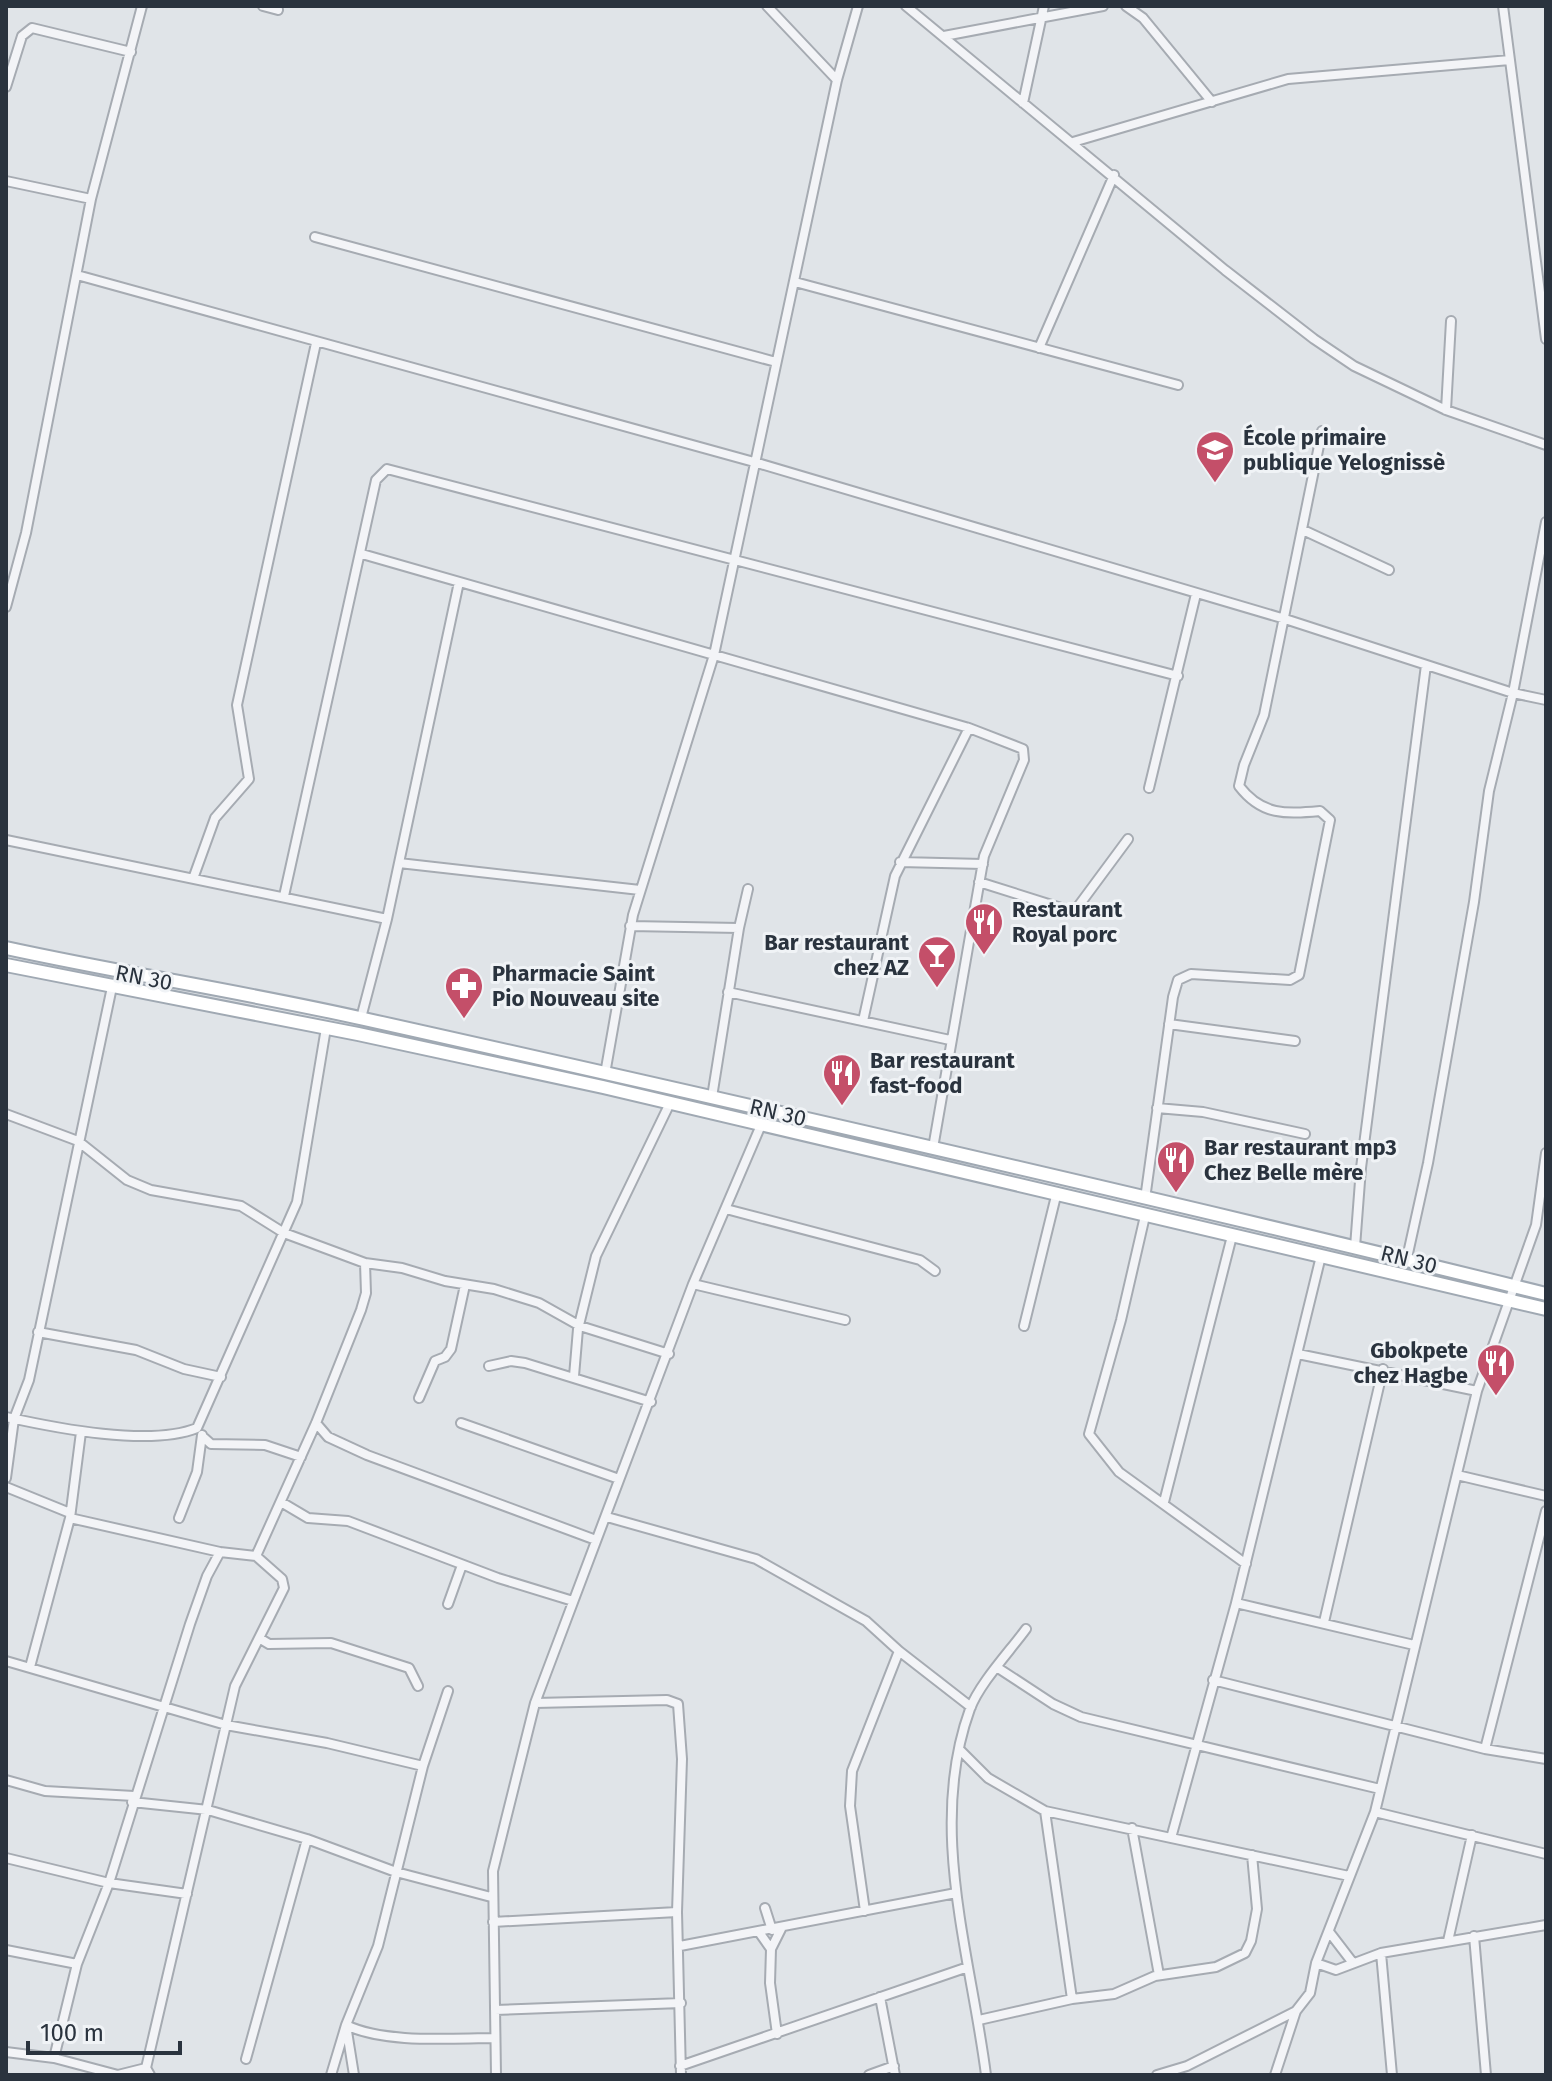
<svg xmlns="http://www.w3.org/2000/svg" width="1552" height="2081" font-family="'Fira Sans',sans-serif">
<rect width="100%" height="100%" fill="#e0e4e8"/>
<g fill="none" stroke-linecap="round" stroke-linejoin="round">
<defs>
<path id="minor" d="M263,6L278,10
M767,6L837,80
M906,6L1225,270L1314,339L1354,366L1446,410L1546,445
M1126,6L1143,18L1212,102
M1503,6L1546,339
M944,36L1103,6
M6,87L22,36L32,28L131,52
M1023,103L1044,6
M1073,142L1288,79L1510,60
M6,181L91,199
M315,237L776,362
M77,275L754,462L1285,619L1513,693L1546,700
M795,282L1178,385
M1039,348L1114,175
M1446,410L1451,321
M1303,530L1389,570
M362,554L969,728L1023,749L1024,760L984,856L933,1148
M6,607L26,533L91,199L142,6
M1149,788L1196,594
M6,840L387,919
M900,862L983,864
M399,863L640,890
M194,876L215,818L249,779L237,705L316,343
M979,882L1074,912L1128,839
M284,896L376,480L387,469L1178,676
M630,926L739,928L712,1097
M739,928L748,889
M728,992L950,1040
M361,1018L387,919L459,582
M863,1021L895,876L969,728
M1169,1024L1295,1041
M605,1074L633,915L714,655L837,80L858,6
M1157,1108L1203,1112L1305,1134
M6,1114L78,1141L127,1180L151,1190L241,1206L284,1233L365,1263L402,1268L445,1281L494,1289L539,1303L580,1326L669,1354
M1145,1199L1173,997L1178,980L1191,974L1290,980L1299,975L1330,820L1320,811C1286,814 1262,816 1239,786L1244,765L1264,715L1322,431
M726,1209L920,1260L935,1271
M1145,1216L1121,1320L1089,1434L1119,1472L1246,1564
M1355,1247L1361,1168L1426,665
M1407,1258L1428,1163L1474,902L1489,791L1513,693L1546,522
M693,1284L845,1320
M1024,1326L1056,1196
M38,1332L136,1350L184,1369L221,1377
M1298,1354L1477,1391
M489,1366L511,1361L525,1363L651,1402
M574,1376L578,1329L596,1256L670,1103
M419,1398L435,1361L445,1357L451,1349L465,1285
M6,1417C56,1428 150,1447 197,1428L297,1202L326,1028
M316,1423L328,1437L367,1455L596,1540
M461,1423L619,1479
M202,1436L211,1444L265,1445L301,1457
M1457,1475L1546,1496
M6,1478L14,1419L29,1380L112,987
M6,1487L70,1513
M281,1502L308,1518L348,1521L498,1578L573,1601
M1164,1502L1232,1236
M607,1517L756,1559L866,1621L899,1651
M70,1518L220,1552L256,1556L282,1579L284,1588L235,1686L146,2068L150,2075
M179,1518L197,1472L202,1435
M256,1556L316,1423L361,1310L366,1293L365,1263
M1236,1603L1414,1645
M448,1604L462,1565
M1324,1622L1383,1369
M259,1638L269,1644L331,1643L409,1668L418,1686
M6,1661L226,1725L327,1743L423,1766
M30,1667L70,1518L81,1432
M998,1668L1053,1704L1081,1717L1380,1789
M1213,1680L1485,1749L1546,1759
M535,1703L667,1700L678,1704L682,1759L677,1912L681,2075
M1485,1749L1546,1511
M961,1751L988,1778L1045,1811L1349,1876
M6,1780L45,1791L134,1796
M132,1802L208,1810L307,1839L396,1872L491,1897
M1045,1811L1072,1999
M1375,1812L1546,1854
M1132,1828L1159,1975
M1171,1838L1236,1603L1321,1256
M6,1858L109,1883L187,1894
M765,1908L772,1930
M865,1911L850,1806L852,1771L899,1651L971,1707
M493,1922L677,1912
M759,1932L771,1949L770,1983L777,2034
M1330,1933L1353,1963
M1474,1936L1486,2075
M1448,1941L1472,1835
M680,1946L956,1893
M771,1949L782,1927
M6,1950L77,1964
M1381,1953L1392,2075
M1316,1963L1336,1970L1381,1953L1546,1925
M880,1997L895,2075
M495,2010L681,2003
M979,2020L1072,1999L1114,1994L1155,1976L1216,1967L1245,1953L1251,1941L1257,1909L1252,1855
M6,2052L54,2058L118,2075L146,2068
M54,2058L77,1964L109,1883L190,1624L207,1576L220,1552
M246,2059L307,1839
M680,2066L968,1967
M331,2075L346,2025C385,2044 453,2038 495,2038
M354,2075L346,2025L378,1946L423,1766L448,1691
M496,2075L493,1871L535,1703L693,1284L761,1125
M869,2075L894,2066
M986,2075C971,1956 927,1827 970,1709C979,1684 1010,1651 1026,1629
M1157,2075L1187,2066L1296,2011
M1275,2075L1296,2011L1310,1993L1316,1963L1375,1812L1477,1391L1536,1225L1546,1153"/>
<path id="primary" d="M6,948C125,974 245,992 364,1019C759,1107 1153,1197 1546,1294
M6,965L358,1034L603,1087L1546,1309"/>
</defs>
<use href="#minor" stroke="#a6abb2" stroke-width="12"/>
<use href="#primary" stroke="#a0a9b3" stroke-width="16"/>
<use href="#minor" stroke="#f3f4f7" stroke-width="8"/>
<use href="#primary" stroke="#fff" stroke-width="12"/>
</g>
<defs>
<symbol id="school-pin" viewBox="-11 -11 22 30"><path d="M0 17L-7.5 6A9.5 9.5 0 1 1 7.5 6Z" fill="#c44f69" stroke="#f0f3f6"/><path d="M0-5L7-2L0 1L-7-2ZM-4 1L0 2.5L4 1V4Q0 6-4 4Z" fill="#fff"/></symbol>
<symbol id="restaurant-pin" viewBox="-11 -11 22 30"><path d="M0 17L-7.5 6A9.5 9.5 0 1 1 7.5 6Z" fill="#c44f69" stroke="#f0f3f6"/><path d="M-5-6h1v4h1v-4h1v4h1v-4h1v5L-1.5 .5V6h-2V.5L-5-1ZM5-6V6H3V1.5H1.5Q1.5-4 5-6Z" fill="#fff"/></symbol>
<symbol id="bar-pin" viewBox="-11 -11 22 30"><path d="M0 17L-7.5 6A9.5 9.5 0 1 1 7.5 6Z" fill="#c44f69" stroke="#f0f3f6"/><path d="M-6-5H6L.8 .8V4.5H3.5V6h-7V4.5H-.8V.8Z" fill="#fff"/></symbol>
<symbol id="pharmacy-pin" viewBox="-11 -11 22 30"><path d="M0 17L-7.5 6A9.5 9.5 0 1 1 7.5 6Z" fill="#c44f69" stroke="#f0f3f6"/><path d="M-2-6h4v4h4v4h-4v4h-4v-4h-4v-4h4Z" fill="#fff"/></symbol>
</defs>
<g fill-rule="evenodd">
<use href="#school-pin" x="1193" y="428" width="44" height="60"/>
<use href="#restaurant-pin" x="962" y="900" width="44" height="60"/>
<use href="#bar-pin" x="915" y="933" width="44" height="60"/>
<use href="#pharmacy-pin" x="442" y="964" width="44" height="60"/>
<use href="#restaurant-pin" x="820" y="1051" width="44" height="60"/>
<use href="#restaurant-pin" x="1154" y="1138" width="44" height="60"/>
<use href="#restaurant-pin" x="1474" y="1341" width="44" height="60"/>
</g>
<g text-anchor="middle" stroke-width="6" stroke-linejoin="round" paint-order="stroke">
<g font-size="22" font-weight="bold" fill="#2a333e" stroke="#f0f3f6" text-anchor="start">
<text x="1243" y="445">École primaire<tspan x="1243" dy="25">publique Yelognissè</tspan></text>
<text x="1012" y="917">Restaurant<tspan x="1012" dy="25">Royal porc</tspan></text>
<text x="909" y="950" text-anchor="end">Bar restaurant<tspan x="909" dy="25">chez AZ</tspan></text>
<text x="492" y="981">Pharmacie Saint<tspan x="492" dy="25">Pio Nouveau site</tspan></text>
<text x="870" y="1068">Bar restaurant<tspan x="870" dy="25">fast-food</tspan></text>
<text x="1204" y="1155">Bar restaurant mp3<tspan x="1204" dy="25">Chez Belle mère</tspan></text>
<text x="1468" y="1358" text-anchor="end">Gbokpete<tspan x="1468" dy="25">chez Hagbe</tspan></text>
</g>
<g font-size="22" fill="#2a333e" stroke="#f0f3f6">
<text transform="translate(144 977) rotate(11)" y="8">RN 30</text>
<text transform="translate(778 1112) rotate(13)" y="8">RN 30</text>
<text transform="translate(1409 1259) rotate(14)" y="8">RN 30</text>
</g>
</g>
<rect width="1552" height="2081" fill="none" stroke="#2a333e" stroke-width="16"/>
<path d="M28 2041v12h152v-12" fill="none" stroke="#2a333e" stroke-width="4"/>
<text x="40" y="2041" font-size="24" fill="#2a333e" stroke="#f0f3f6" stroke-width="6" paint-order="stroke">100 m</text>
</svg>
